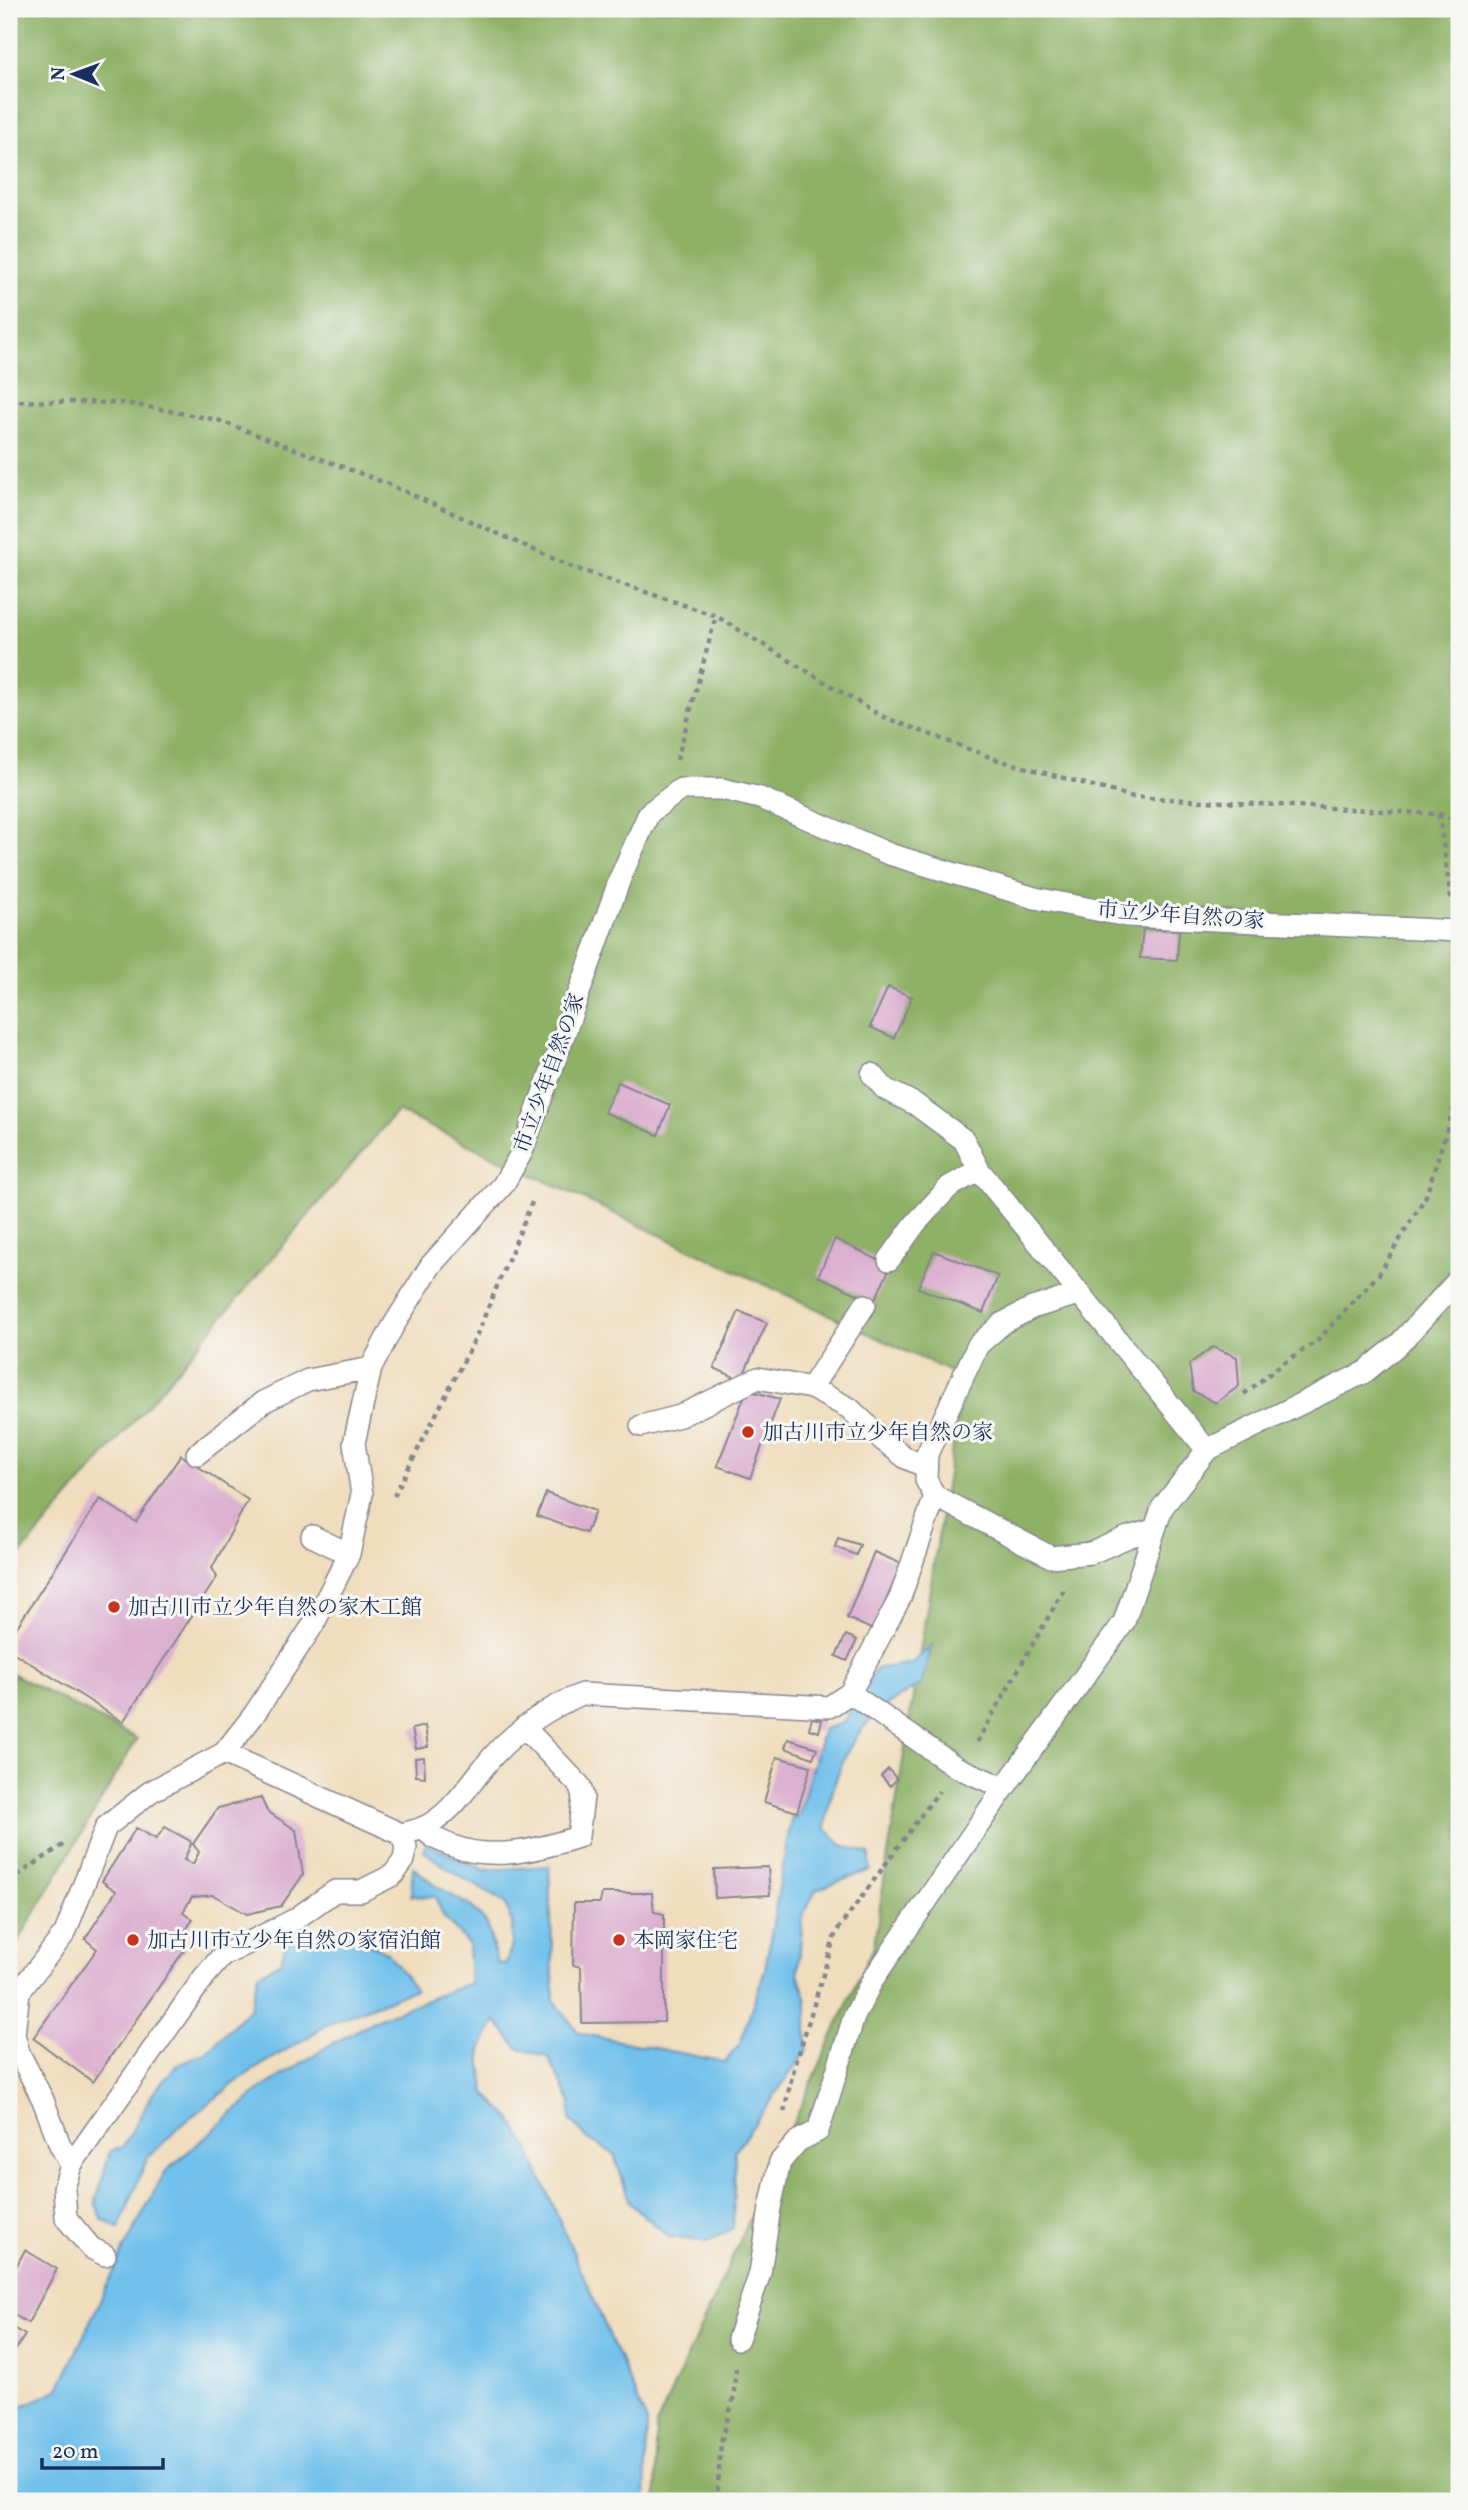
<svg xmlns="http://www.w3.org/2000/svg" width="1468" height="2510" font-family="Vollkorn,'Noto Serif JP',serif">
<rect width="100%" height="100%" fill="#f6f6f2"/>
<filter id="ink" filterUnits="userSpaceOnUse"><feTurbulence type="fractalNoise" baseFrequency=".0143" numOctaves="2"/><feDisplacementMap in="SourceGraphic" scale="14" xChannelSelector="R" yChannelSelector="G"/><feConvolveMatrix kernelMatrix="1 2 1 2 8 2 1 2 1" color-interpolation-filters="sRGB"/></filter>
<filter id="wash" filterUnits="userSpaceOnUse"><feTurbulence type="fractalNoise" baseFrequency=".00686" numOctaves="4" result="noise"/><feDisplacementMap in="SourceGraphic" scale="28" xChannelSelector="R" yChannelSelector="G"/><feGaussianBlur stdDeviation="1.57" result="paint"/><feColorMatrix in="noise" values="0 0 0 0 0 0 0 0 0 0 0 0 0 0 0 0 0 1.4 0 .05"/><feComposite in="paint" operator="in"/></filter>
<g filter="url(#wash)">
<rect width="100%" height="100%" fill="#f0ddbd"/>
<path fill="#8eb166" stroke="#547062" stroke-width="2" d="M9,9H1459V2501H656V2426L874,1945L963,1378L397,1111L9,1568Z
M9,1672L137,1739L9,1957Z"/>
<path fill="#6fc0eb" stroke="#4578a4" stroke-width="2" d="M932,1645L921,1685C856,1717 836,1758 825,1828L842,1845L870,1854V1870L816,1890L803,1915L798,1973L807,2001V2050L735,2151L733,2228L708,2242L669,2237L630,2203L614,2154L588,2139L570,2120L571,2103L548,2057L518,2048L496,2021L481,2049V2065L486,2094L511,2119L528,2148L647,2422L645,2501H9V2409L30,2403L59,2389L124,2249L165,2172L262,2088L330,2045L377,2019L470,1983L468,1944L444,1917L435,1897L411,1896L413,1867L435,1885L473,1908L487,1924L497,1963L506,1964L512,1944V1923L505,1903L448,1869L423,1850L426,1844L485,1870L549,1866L554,2000L579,2033L725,2062L740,2044L765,1969L791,1819L799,1814L823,1729L843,1723L876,1669L912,1663Z
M360,1939L388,1953L415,1989L329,2024L244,2076L182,2124L147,2159L119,2228L101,2219L96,2202L110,2151L123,2147L153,2093L176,2066L206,2053L250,2008L258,1974L281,1962L287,1940Z"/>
<g id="blocks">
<path fill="#dcb0d0" d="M1143,929L1179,930L1177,960L1140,958Z
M888,987L912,997L894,1038L870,1027Z
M618,1082L670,1105L658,1135L604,1112Z
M835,1239L891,1266L874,1302L818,1276Z
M934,1251L998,1276L983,1313L918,1288Z
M739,1311L767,1323L741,1380L714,1368Z
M1213,1347L1237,1357L1239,1386L1216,1403L1193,1391L1189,1364Z
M747,1390L780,1399L750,1478L717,1466Z
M181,1455L248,1500L212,1568L217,1577L123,1722L11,1651V1636L100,1499L136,1522Z
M546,1493L595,1511L586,1533L537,1516Z
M838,1538L860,1545L856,1555L835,1547Z
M874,1552L902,1564L873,1630L847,1618Z
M846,1635L857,1640L847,1661L836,1656Z
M812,1718L822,1720L819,1732L809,1729Z
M425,1726L428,1747L416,1749L412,1729Z
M788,1739L817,1748L813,1758L785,1748Z
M424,1757L425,1777L416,1776L415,1758Z
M777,1757L811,1766L797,1812L764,1802Z
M888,1769L897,1779L890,1786L881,1776Z
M261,1798L267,1811L296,1830L303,1875L281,1906L247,1914L213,1895L192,1897L183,1912L193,1919L179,1941L185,1949L93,2082L33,2038L97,1949L85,1939L116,1891L102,1881L136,1828L156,1839L165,1827L190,1841L191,1844L184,1860L193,1864L199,1852L193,1844L218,1808Z
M768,1867L770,1895L715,1898L714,1869Z
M602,1893H652L654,1912L664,1914V2022L582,2023L581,1967L573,1965L574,1903H600Z
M25,2250L57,2269L28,2323L9,2312V2280Z
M15,2329L25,2335L13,2354L9,2349V2339Z"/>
</g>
</g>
<g filter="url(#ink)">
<use href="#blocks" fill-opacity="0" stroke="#86868e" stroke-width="2"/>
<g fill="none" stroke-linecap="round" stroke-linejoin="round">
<defs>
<path id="lane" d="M872,1074L885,1089L915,1104L964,1140L979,1170L1207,1450
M889,1260L915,1224L949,1187L979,1170
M811,1388L865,1305
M641,1426L680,1416L758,1378L811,1388L849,1408L884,1441L906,1458L926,1467
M197,1454L263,1402L308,1380L371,1368
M935,1496L926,1480L927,1454L978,1345L1003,1323L1032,1308L1079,1294
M312,1536L349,1554
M850,1693L956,1767L1004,1788
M224,1753L401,1834C408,1832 416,1831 422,1828C452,1816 473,1778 494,1755C519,1728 548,1708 582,1694L829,1707L850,1693L900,1598L935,1496L1051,1557L1091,1553L1128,1537L1153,1530
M424,1828C431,1838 439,1840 450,1845C492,1862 537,1850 578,1837L583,1797L580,1786L524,1727
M19,1992L14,2034L19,2053L43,2100L60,2145L71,2165
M9,2005L65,1933L106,1827L150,1792L224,1753L253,1716L313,1625L349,1554L362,1494L354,1443L371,1368L392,1328L431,1265L503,1185L522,1152L621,876L649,813L681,789H722L760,798L889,854L1035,898L1127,916L1459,931
M105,2255L91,2248L66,2218L64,2188L71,2165L204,1977L222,1956L294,1920L335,1891H361L393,1875L404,1860L406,1847L401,1834
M738,2339L760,2273L770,2208L780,2162L798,2141L818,2131L854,2017L873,1979L1004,1788L1124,1622L1162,1508L1207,1450L1365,1372L1400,1343L1459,1279"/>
</defs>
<use href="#lane" stroke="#86868e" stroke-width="24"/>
<path stroke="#86868e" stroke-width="4.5" stroke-dasharray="5 5" stroke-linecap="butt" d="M9,401L126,403L218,420L388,484L572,567L716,616L881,716L998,760L1133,797L1439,814L1459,821
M677,760L716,616
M1439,814L1451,900
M1244,1394L1282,1364L1317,1341L1379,1274L1426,1196L1459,1091
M394,1496L475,1339L533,1200
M977,1742L1066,1586
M9,1881L66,1843
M784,2112L792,2076L836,1932L939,1791
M717,2501L721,2442L733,2400L736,2368"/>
<use href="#lane" stroke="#fff" stroke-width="21"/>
</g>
</g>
<g fill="#c8321e" stroke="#f6f6f2" stroke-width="2.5">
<circle cx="748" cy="1432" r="7"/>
<circle cx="114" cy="1607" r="7"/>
<circle cx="133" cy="1940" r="7"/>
<circle cx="619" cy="1940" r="7"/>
</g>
<g text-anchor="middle" stroke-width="6" stroke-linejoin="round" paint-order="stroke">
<g font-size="21" fill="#1b2f5e" stroke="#f6f6f2">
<text transform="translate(1181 915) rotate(4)" y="7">市立少年自然の家</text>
<text transform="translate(549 1073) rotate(-70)" y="7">市立少年自然の家</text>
</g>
<g font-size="21" fill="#1b2f5e" stroke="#f6f6f2" text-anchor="start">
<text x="762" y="1439">加古川市立少年自然の家</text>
<text x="128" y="1614">加古川市立少年自然の家木工館</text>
<text x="147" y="1947">加古川市立少年自然の家宿泊館</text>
<text x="633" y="1947">本岡家住宅</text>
</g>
</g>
<rect width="1468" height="2510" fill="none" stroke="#f6f6f2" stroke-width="35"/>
<g transform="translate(74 74) rotate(271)" stroke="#f6f6f2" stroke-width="5" paint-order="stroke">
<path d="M0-5L12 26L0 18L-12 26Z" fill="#1b2f5e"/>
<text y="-10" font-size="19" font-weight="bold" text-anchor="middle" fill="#1b2f5e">N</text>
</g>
<path d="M42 2458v10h121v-10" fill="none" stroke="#1b2f5e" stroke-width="3.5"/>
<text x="52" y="2458" font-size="21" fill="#1b2f5e" stroke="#f6f6f2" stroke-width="5" paint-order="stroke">20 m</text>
</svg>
